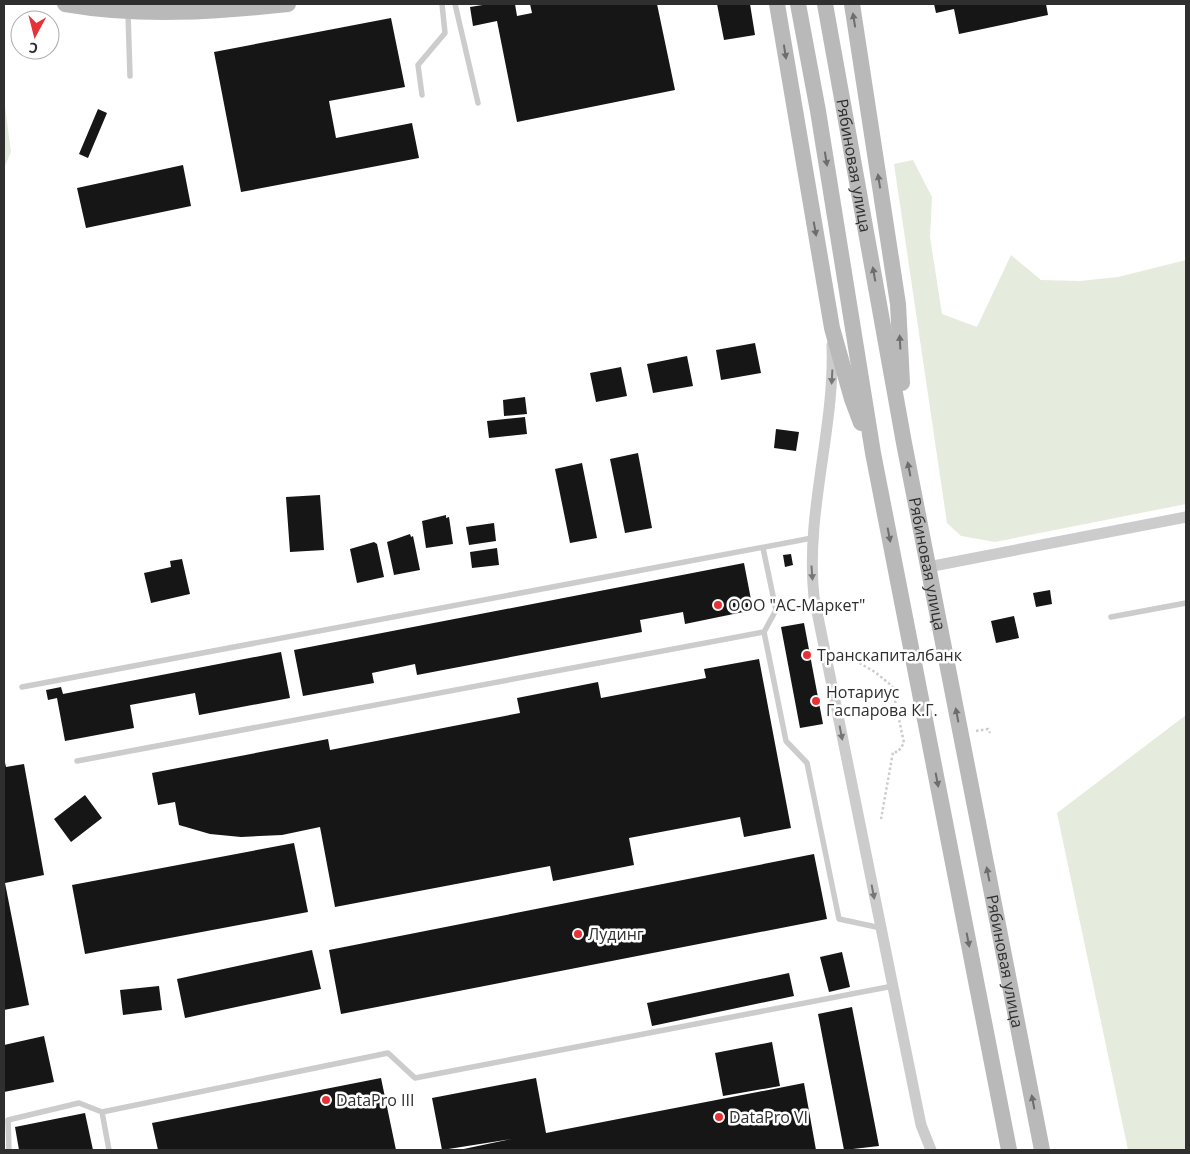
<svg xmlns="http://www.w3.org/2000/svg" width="1190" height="1154" font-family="'Open Sans',sans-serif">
<rect width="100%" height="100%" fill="#fff"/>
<path fill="#e5ecdd" d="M4,98L11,152L4,168Z
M913,160L932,197L930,237L942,314L977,327L1011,255L1041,280L1080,281L1118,277L1186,260V504L995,542L961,536L947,523L894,164Z
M1186,715V1150H1128L1057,813Z"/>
<path fill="#161616" d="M489,4H515L517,16L532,13L530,4H657L675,90L517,122L497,21L473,26L470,7Z
M717,4H750L755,35L724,40Z
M934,4H1046L1048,15L959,34L954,9L936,13Z
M391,18L405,87L329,101L336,138L412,123L419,158L241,192L214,52Z
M98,109L107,113L88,158L79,154Z
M183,165L191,206L86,228L77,188Z
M755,343L761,373L721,380L716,350Z
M687,356L693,386L653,393L647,364Z
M621,367L627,396L596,402L590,373Z
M525,397L527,414L504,416L503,400Z
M525,417L527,434L489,438L487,421Z
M776,429L799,432L796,451L774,448Z
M638,453L652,528L625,533L610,459Z
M582,463L597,538L570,543L555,469Z
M320,495L324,550L290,552L286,497Z
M446,515V518L449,517L453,544L426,548L422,521Z
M494,523L496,541L469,545L466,527Z
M410,534L411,537L413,536L420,570L394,575L387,542Z
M374,542L377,544L384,577L357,583L350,549Z
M497,548L499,565L472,568L470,552Z
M791,554L793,565L785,567L783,555Z
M182,559L190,594L151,603L144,573L171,567L170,561Z
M744,563L753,610L685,624L683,612L640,620L642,632L417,675L415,664L372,673L374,683L303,696L294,650Z
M1050,590L1052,604L1036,607L1033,593Z
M1014,616L1019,638L996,643L991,621Z
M804,623L823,724L800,728L781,627Z
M281,652L290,698L199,715L195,693L130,705L134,728L65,741L57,698L48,700L46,690L61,687L63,694Z
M759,659L791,828L744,837L740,817L629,838L634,865L553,881L550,866L335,907L320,827L282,835L241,837L210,834L179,825L175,802L158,805L152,773L328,739L330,750L520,713L517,698L598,682L601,698L706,678L704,669Z
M4,758L6,767L24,764L44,875L5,883L29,1005L4,1010Z
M85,795L102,818L71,842L54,819Z
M294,843L308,912L85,954L72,885Z
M814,854L827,919L341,1014L329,950Z
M312,950L321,989L185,1018L177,979Z
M842,952L850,987L829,992L820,957Z
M789,973L794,996L652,1026L647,1003Z
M159,986L162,1010L123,1015L120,990Z
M852,1007L879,1146L844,1150L818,1014Z
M44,1036L54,1082L4,1092V1045Z
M772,1042L780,1086L723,1096L715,1053Z
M381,1078L396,1150H158L152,1123Z
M536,1078L546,1133L804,1083L816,1150H459L511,1139L442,1150L432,1098Z
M85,1113L93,1150H19L15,1127Z"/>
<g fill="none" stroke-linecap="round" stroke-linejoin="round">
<path stroke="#ccc" stroke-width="2.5" stroke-dasharray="2.5 2.5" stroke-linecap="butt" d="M842,653L875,672L892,686L904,743L898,752H893L881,819
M976,731L988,729L990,733"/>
<path stroke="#ccc" stroke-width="5.5" d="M455,4L478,103
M128,13L130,76
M422,95L418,65L445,33L442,4
M763,548L776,610L764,632L786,741L807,763L839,919L881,928
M1111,617L1186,603
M22,687L812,538
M77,761L764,632
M102,1112L388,1053L415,1078L893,986
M9,1150L8,1120L79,1103L102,1112L109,1150"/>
<path stroke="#ccc" stroke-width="11" d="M832,345C835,430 805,512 814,597L921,1125L931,1150
M928,567L1186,517"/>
<g stroke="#b9b9b9" stroke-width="16">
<path d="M65,4C140,17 214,12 288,4"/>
<path d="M777,4L832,328L852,399L861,423"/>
<path d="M798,4L818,111L873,453L1009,1150"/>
<path id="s1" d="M825,4L904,443L1042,1150"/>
<path d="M852,4L898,304L902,383"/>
</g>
</g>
<defs><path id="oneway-solid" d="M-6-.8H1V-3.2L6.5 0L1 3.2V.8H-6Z" transform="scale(1.25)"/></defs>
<g fill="#6d6d6d">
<use href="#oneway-solid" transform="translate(854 20) rotate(-99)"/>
<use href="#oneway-solid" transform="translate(785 52) rotate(81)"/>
<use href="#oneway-solid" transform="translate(826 159) rotate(81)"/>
<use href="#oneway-solid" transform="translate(879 181) rotate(-99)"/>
<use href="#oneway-solid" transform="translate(815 229) rotate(80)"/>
<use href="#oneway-solid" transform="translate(874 274) rotate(-100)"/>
<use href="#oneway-solid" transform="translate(900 342) rotate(-93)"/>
<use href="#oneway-solid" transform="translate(909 469) rotate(-101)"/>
<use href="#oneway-solid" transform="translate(889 535) rotate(79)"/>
<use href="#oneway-solid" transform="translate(957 715) rotate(-101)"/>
<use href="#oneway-solid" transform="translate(937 780) rotate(79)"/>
<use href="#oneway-solid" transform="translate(988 874) rotate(-101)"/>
<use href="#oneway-solid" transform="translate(968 940) rotate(79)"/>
<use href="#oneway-solid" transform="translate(1033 1102) rotate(-101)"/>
</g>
<g fill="#767676">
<use href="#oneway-solid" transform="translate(832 377) rotate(93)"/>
<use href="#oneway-solid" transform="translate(812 573) rotate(86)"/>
<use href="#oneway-solid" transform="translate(841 733) rotate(79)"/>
<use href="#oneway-solid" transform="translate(873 892) rotate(79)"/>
</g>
<g fill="#e63236" stroke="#fff" stroke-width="2">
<circle cx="718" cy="605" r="5"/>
<circle cx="807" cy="655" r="5"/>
<circle cx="816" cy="701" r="5"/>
<circle cx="578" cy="934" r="5"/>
<circle cx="326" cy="1100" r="5"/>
<circle cx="719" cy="1117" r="5"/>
</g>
<g text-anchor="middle" stroke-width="5" stroke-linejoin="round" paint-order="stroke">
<g font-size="16" fill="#2f2f2f" stroke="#fff">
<text dy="6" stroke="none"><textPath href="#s1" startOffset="164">Рябиновая улица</textPath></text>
<text dy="6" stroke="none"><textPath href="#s1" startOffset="569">Рябиновая улица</textPath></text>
<text dy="6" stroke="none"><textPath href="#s1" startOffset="974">Рябиновая улица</textPath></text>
</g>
<g font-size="16" fill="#2f2f2f" stroke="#fff" text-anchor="start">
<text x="728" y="611">ООО "АС-Маркет"</text>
<text x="817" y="661">Транскапиталбанк</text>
<text x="826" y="698">Нотариус<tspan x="826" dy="18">Гаспарова К.Г.</tspan></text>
<text x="588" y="940">Лудинг</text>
<text x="336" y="1106">DataPro III</text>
<text x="729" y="1123">DataPro VI</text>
</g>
</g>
<rect width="1190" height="1154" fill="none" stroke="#2f2f2f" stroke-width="10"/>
<g transform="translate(35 35) rotate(187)"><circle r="24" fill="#ffffff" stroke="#acacac"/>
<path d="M0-4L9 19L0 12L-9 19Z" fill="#e63236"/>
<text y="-8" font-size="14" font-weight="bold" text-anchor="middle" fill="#2f2f2f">С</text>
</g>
</svg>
